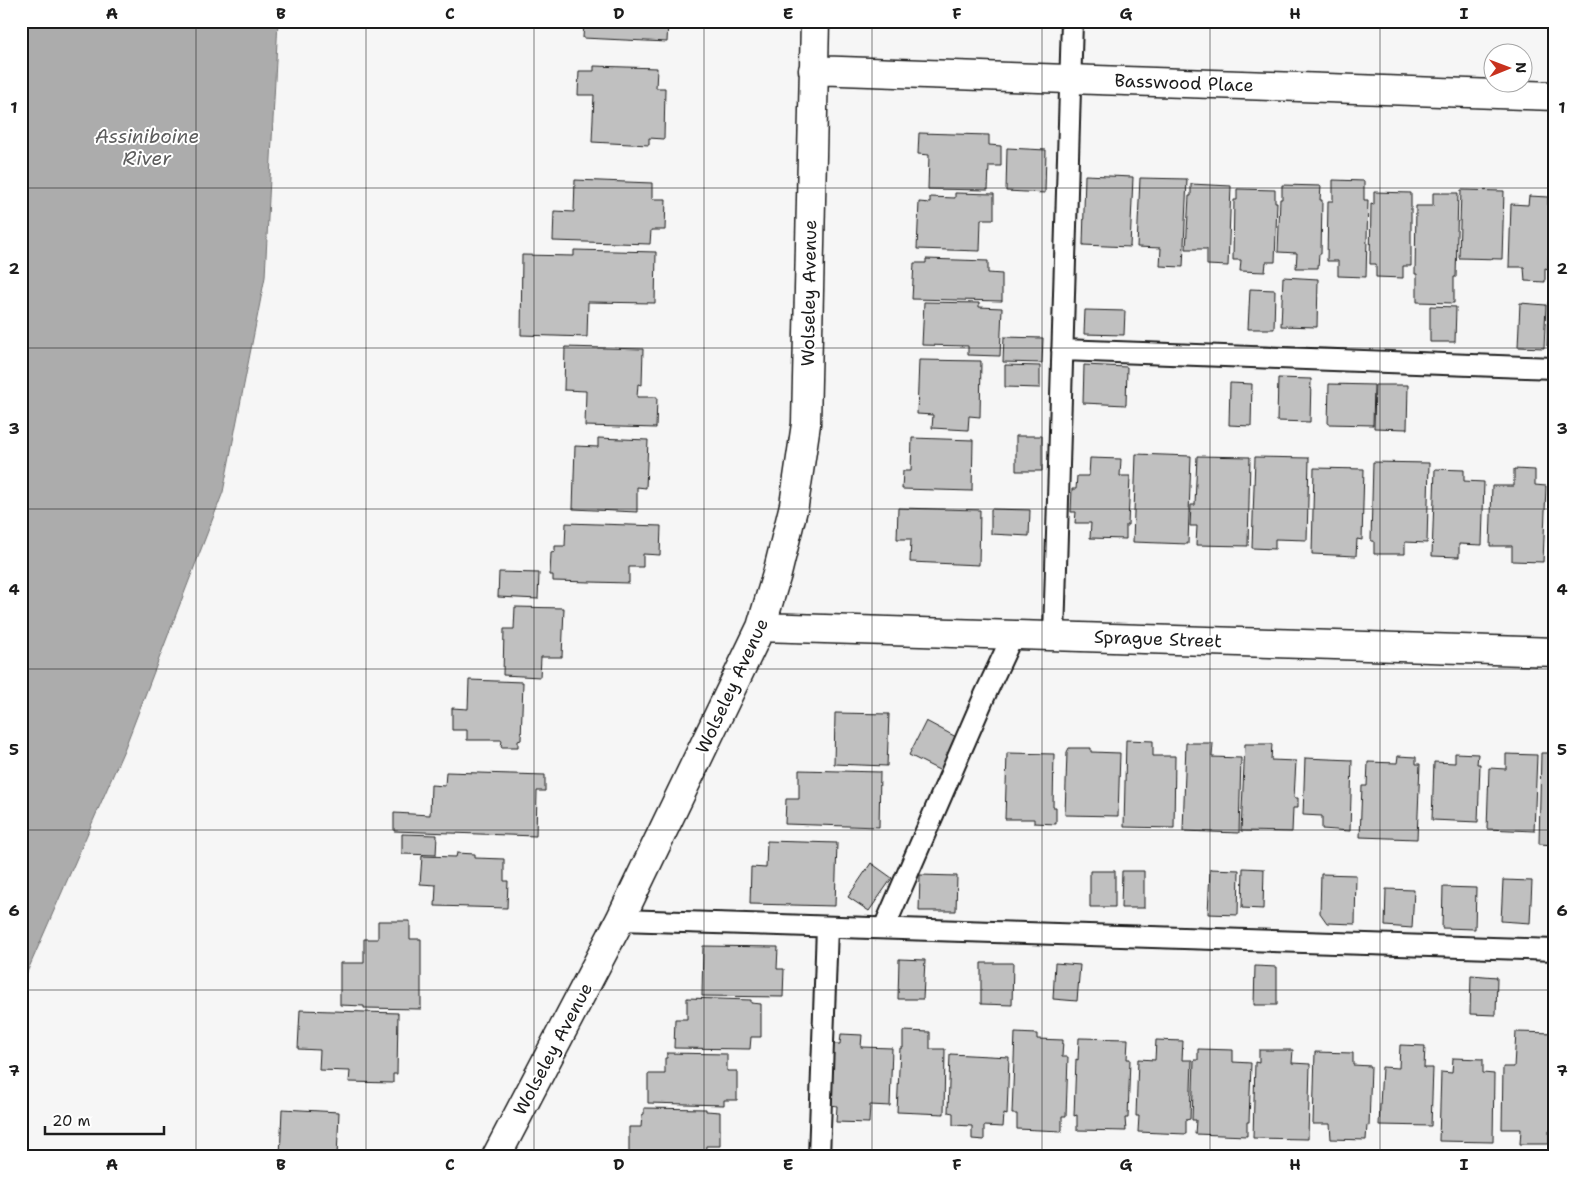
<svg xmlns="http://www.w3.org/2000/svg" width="1576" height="1178" font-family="'Shantell Sans',sans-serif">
<rect width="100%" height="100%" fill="#f6f6f6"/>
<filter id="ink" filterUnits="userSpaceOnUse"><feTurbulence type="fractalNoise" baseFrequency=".02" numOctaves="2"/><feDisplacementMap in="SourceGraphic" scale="10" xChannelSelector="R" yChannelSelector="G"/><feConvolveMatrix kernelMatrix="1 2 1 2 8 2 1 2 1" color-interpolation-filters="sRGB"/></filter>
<g filter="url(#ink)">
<path fill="#acacac" stroke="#727272" d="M21,21H278L265,277L223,492L124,750L21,986Z"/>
<path fill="#c0c0c0" stroke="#1c1c1c" d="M584,21H668L667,42L583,38Z
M594,66L657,68L656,88H665L664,139L649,138V145L592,142L594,95H578L579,71H594Z
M919,133L989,135V145L1001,146V166H989L988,190L928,189L929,155L918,154Z
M1007,148L1046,150L1045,193L1006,191Z
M1085,175L1133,177L1130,247L1083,245Z
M1140,178L1187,179L1183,267L1160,266L1161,248L1137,247Z
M575,180L652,183V199H666L665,230H651L650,244L553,241L554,211L574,212Z
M1333,180L1364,181V200H1368L1366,277L1338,276V261H1327L1328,201H1333Z
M1191,184L1231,186L1228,266L1207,265V249H1186L1189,196H1191Z
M1282,185L1321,186L1320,200H1322L1321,254H1319L1318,268H1296L1297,253L1278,252L1280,199H1282Z
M1237,189L1275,190V202H1277L1275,262H1266L1265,272L1240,271L1241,260H1233L1234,200H1237Z
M1461,190L1504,191L1502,259L1459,258Z
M1374,192L1411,193V266H1403V278L1376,277V264H1370L1371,204L1374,205Z
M955,193L994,194V219H981L980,251L917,249L919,202L930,203V197L955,198Z
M1433,193H1458L1456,277H1454V303L1417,302V274H1415L1416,206H1433Z
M1529,196L1548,197V208H1550L1548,269L1545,268V282L1525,281L1524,267H1509L1511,204L1528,205Z
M1553,208H1555V260H1551Z
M574,250L656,252L655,303L588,302L587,337L521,335L522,255L574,256Z
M926,259L988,261V273L1002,274V301L912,299L914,263H926Z
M1283,277L1318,279L1317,327L1281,326Z
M1250,289L1275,290L1274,329H1248Z
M924,302L979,303V307L1002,308L1000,356L968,355V346L922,345Z
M1548,302H1555V346H1547Z
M1520,303L1546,305L1544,348L1518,347Z
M1430,306L1456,307L1455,342H1430Z
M1085,310L1125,311L1124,335L1084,334Z
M1004,337L1043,338L1042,363L1003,362Z
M565,347L643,349L642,385L638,384L637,397H657L656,428L585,426L586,391L564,390Z
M919,360L981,361L980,417L969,416L968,430L932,428L933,415L917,414Z
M1005,365L1040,366V388L1005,387Z
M1084,365L1127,367L1126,405L1083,403Z
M1278,378L1311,379L1310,422L1277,421Z
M1230,383L1252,384L1251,426L1229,425Z
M1329,384L1374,385L1373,425L1328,424Z
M1375,385H1408L1407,429L1374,428Z
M1016,436H1042V471H1016Z
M598,438L648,440L646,488L637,487V512L573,509L575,446L598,447Z
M912,438L973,440L972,491L902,489L903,471H911Z
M1136,454L1191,456L1188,544L1133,542Z
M1197,456L1250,457L1248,546L1196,545L1197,526H1190L1191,505H1195Z
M1255,457L1309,458L1307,540L1275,539V549L1252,548Z
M1090,458L1121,459L1120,476H1130L1128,525H1126V539L1090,538L1091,523H1075L1076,512H1071L1072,489H1076L1077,476H1089Z
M1373,462L1429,463L1427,543L1405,542V554H1374V541H1371Z
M1314,468L1364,469L1362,540L1357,539L1356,556L1312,554Z
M1435,469L1464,470V481L1484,482L1482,545L1459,544V557L1432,556Z
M1514,469L1535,470V485L1546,486L1543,562L1512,561V546H1490L1492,486H1514Z
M1555,494V556H1554Z
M898,508L980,510L979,565L910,562L911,539H897Z
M991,509L1030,510L1029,536L991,534Z
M566,523L661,526L660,555L643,554V567H629V583L553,581V575H550L551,553L555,552V546H565Z
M499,572L539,573L538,599L498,597Z
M515,607L564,608L562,657H541L540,677L503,675L504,629H514Z
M469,680L523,682L521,740L518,741V747H501L502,740H467V730H452V708L468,709Z
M835,713L889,714L887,766L834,764Z
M926,721L958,738L941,771L909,755Z
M1126,740L1153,741V756H1175L1174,828L1124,827Z
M1186,743H1213L1212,757L1241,758L1239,833L1183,831Z
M1245,744H1272L1271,760L1296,761L1294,798H1298V808H1293L1292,832L1241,831Z
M1069,748H1091V752L1120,753L1118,816L1065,815L1067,752Z
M1007,753L1054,754L1053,807H1056V824L1034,823V819H1005Z
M1455,753L1478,754L1477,764H1480L1478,822L1432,820L1434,762L1455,763Z
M1541,753H1555V845L1539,844Z
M1506,754L1537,755L1534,831L1487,829L1489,768L1506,769Z
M1398,756L1416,757V764H1420L1417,839L1360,837L1362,786H1367L1368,762L1397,763Z
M1305,758L1352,760L1350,831L1322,829V816L1303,815Z
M799,770L880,772L879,827L785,824L786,799H799Z
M446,772L545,775V791H537L536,836L394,831V813L430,815L431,785L445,786Z
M402,834L437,835L436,855L402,854Z
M767,841L837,843L835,906L750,904L751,867L766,868Z
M457,853L475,854V858L504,859V881H508L507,908L435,906L436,885L420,884L422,856L456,857Z
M871,863L892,878L869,911L848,897Z
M1243,868L1264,869L1263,909L1242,908Z
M1210,869L1239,870L1238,915L1208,914Z
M1090,871H1115V907H1090Z
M1122,871H1144V908H1121Z
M1321,874L1356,875L1355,924L1327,923L1320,913Z
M920,875L957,876L956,911H919Z
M1503,880L1532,881L1530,923L1501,921Z
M1443,887L1476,888L1475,929L1442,928Z
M1386,889L1414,890L1412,928L1385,926Z
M378,921H410V939H421V1009L364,1008V1006L340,1005V963H364V939H378Z
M703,946L778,947L777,969H784L783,997L702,996Z
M899,959L925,960L923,999H898Z
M981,963H1013L1012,1005L981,1004Z
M1055,963L1080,965L1077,1001L1053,999Z
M1255,966L1277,967V1005H1254Z
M1471,975L1497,977L1496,1015L1470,1014Z
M687,998L751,1000V1003L761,1004V1037H751L750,1049L674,1048L675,1019H687Z
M300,1010L398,1013L397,1074H393V1083L349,1082L350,1071L319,1070L320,1050L298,1049Z
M903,1031L930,1032V1049H945L944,1114L897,1112L900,1048H903Z
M1516,1032L1555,1033L1552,1130H1549V1144H1520L1521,1129H1502L1503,1067H1514Z
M1015,1033L1037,1034V1039L1063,1040L1062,1057H1068L1066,1116H1062V1131L1017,1129V1114H1012Z
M841,1034L862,1035L861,1047L892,1048L890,1106L870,1105L869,1123L836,1122L837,1106L831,1105L833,1044H840Z
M1079,1038L1128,1039L1127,1059H1130L1128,1118H1125L1126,1131L1077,1130V1115L1074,1116L1076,1059L1078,1060Z
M1156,1040L1183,1041L1182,1060H1192L1190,1119L1186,1120V1134L1138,1132L1139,1116H1136L1138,1059L1155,1060Z
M1400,1045L1425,1046L1424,1068H1433L1431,1126L1379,1125L1382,1067L1399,1068Z
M1198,1049L1233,1050V1062L1251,1063L1249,1122H1247V1136L1195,1134L1196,1120H1192L1194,1060H1198Z
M1259,1050H1293L1292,1063L1310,1064L1308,1139L1253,1138L1255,1062L1259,1063Z
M1315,1052L1353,1053V1065L1371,1066L1369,1126L1367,1125L1366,1140L1331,1139L1330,1124H1313Z
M667,1053L727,1054V1071H737V1100H724V1105L648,1103V1074H665V1058H667Z
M950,1054L1009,1057L1007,1115L1004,1114L1003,1127L984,1126V1140L972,1139V1126L953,1125V1113L948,1112Z
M1453,1058L1483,1059V1073L1494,1074L1493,1142L1439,1141L1441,1072L1452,1073Z
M644,1108L706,1109V1111L720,1112V1146H706L705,1157L629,1156V1127H641L642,1115L644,1114Z
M282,1109L339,1112L337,1157H280Z"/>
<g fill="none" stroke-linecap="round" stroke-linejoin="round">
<defs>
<path id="lane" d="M1062,350L1555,368
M1054,636L1072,21
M620,920L1555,950
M884,928L985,695L1013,635
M819,1157L827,927"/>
<path id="street" d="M813,70L1555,96
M761,627L1555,652
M496,1157L620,920L761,627L777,574L794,505L806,424L815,21"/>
</defs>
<use href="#lane" stroke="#1c1c1c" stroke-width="24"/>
<use href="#street" stroke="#1c1c1c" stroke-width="31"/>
<use href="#lane" stroke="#fff" stroke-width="20"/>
<use href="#street" stroke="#fff" stroke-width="28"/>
</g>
</g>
<path fill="none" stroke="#1c1c1c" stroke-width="1" stroke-opacity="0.55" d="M196,21V1157M366,21V1157M534,21V1157M704,21V1157M872,21V1157M1042,21V1157M1210,21V1157M1380,21V1157M21,188H1555M21,348H1555M21,509H1555M21,669H1555M21,830H1555M21,990H1555"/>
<g text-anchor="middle" stroke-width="4" stroke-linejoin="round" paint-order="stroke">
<g font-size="18" fill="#1c1c1c" stroke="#fff">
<text transform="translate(1184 83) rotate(2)" y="6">Basswood Place</text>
<text transform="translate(809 293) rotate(-89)" y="6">Wolseley Avenue</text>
<text transform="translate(1158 639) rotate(2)" y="6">Sprague Street</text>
<text transform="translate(732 686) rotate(-65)" y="6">Wolseley Avenue</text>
<text transform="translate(553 1049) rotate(-62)" y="6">Wolseley Avenue</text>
</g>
<g font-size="19" font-style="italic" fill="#5d5d5d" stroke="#fff">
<text x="147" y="143">Assiniboine<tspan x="147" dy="22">River</tspan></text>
</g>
</g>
<rect width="1576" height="1178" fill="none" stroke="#fff" stroke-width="55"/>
<g transform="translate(1508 68) rotate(89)"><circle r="24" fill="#ffffff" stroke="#a4a4a4"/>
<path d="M0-4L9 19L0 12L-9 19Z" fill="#c8321e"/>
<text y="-8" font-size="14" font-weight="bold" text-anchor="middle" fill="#1c1c1c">N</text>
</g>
<path d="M45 1126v8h119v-8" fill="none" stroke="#1c1c1c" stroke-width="2.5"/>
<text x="52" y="1126" font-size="15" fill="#1c1c1c" stroke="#ffffff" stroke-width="4" paint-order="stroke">20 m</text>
<rect x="28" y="28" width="1520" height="1122" fill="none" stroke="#1c1c1c" stroke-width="2"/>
<g font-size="16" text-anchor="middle" font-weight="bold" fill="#1c1c1c">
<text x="112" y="19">A</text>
<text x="281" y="19">B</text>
<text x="450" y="19">C</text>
<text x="619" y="19">D</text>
<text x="788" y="19">E</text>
<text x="957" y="19">F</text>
<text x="1126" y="19">G</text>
<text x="1295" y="19">H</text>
<text x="1464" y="19">I</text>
<text x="14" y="113">1</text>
<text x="1562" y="113">1</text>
<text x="14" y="274">2</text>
<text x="1562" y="274">2</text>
<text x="14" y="434">3</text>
<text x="1562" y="434">3</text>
<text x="14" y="595">4</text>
<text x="1562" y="595">4</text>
<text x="14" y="755">5</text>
<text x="1562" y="755">5</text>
<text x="14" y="916">6</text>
<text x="1562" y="916">6</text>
<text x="14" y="1076">7</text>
<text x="1562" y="1076">7</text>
<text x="112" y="1170">A</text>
<text x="281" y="1170">B</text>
<text x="450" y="1170">C</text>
<text x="619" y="1170">D</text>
<text x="788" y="1170">E</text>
<text x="957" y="1170">F</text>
<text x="1126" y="1170">G</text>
<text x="1295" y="1170">H</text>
<text x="1464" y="1170">I</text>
</g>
</svg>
